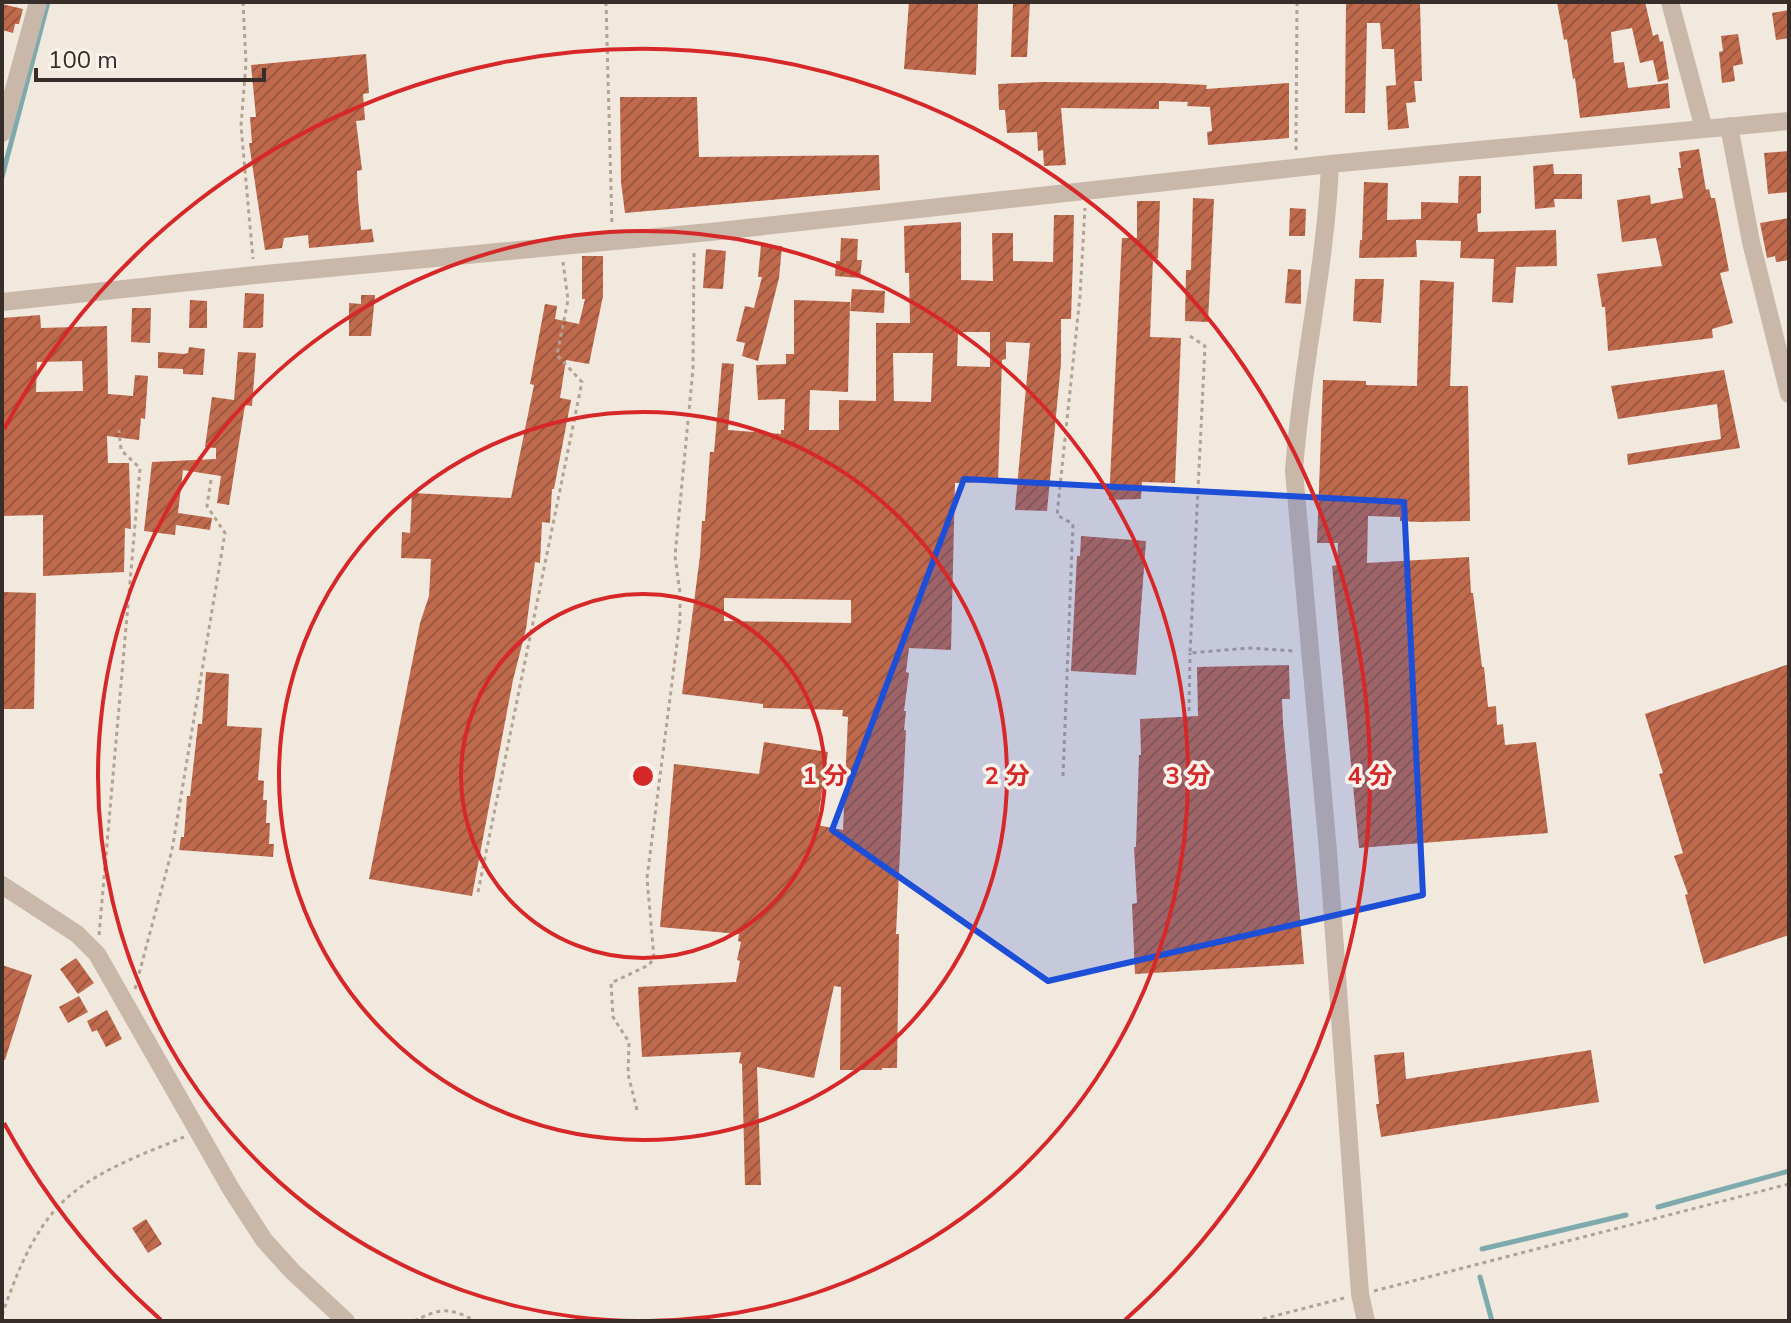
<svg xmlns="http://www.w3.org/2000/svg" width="1791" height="1323" font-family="'Nunito Sans','Noto Sans JP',sans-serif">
<defs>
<pattern id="building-hatch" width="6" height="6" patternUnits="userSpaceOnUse" patternTransform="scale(2)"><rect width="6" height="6" fill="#bf6a4d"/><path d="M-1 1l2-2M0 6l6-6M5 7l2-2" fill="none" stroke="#9c5840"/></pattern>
</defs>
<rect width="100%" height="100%" fill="#f1e8de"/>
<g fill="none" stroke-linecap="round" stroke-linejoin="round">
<path stroke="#7eaaad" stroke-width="5" d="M2,177L48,2
M1658,1207L1789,1171
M1482,1249L1626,1215
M1480,1277L1492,1321"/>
</g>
<path fill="url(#building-hatch)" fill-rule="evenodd" d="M909,2H978L976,75L904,69Z
M1013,2H1030L1027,57H1011Z
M1346,2H1420L1422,81H1414L1416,102L1406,103L1409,128L1388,130L1386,86L1396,85L1394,49H1382L1380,23H1367L1365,113H1345Z
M1557,2H1645L1653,36L1658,34L1660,42L1663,41L1669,79L1658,82L1653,60L1640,63L1632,28L1611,32L1614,63L1624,62L1628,88L1668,83L1670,108L1580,118L1575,78L1573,79L1567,39L1564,40Z
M2,4L23,9L19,24H15L13,33L2,30Z
M1789,10V38L1776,40L1772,13Z
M1738,34L1743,64L1733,66L1735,81L1722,83L1719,52L1723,51L1721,36Z
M366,54L369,93L363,94L365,120L356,121L362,170L357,171L358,199L361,230L372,229L374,242L309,248L308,235L284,238L282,248L265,250L249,143H252L250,117H256L251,65Z
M1041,82L1164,83L1207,85L1206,89L1289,83V138L1208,145L1207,132L1212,131L1210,107L1187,106L1188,102L1159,101V109L1061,108L1066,165L1044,166L1043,150L1038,151L1037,132L1007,133L1005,110H999L998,84Z
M620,97H697L699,157L879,155L880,190L625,213L621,182Z
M1699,149L1706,190L1709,189L1711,198H1715L1729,271L1720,273L1733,323L1712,329L1713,338L1608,351L1605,307H1602L1597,274L1662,266L1656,238L1622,242L1617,200L1650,195L1651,204L1683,198L1678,168H1681L1679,152Z
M1789,151V192L1768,194L1764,153Z
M1553,164L1554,174H1582V199H1554L1555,207L1535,209L1533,166Z
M1459,176H1481V213L1477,214L1478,232L1556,230L1557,266L1516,267L1513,303L1492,302L1494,259L1460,258L1461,241L1416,240L1417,257L1359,258L1360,240H1362L1364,182L1388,183L1387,220L1421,219V202L1458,203Z
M1193,198L1214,199L1208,322L1185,321L1186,270H1191Z
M1137,201H1160L1158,258H1153L1150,337L1181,338L1175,483L1142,482L1141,499L1109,500L1122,238H1137Z
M1290,208L1306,209L1305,236H1289Z
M1054,215H1074L1073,258L1071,319H1061V363L1047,511L1015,510L1030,343L1006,342V359L1002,360L998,482L955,483L951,650L909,648L906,672L909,673L904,711H906L904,730H906L896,934H899L897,1068H882V1070H840L841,987L834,986L814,1078L757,1067L761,1185H745L742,1064L739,1063L741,1052L642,1057L638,987L736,982L740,961L737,960L741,942L738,941L739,934L660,927L674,764L759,774L764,742L828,752L817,825L843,830L848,717L842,716L843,710L763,708V704L682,694L700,556L702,521H705L710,452H714L722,363L734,364L728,430L781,434V430H784L785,399L758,400L756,365L786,364V354H794V300L850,302L848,392L810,390L809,430H839V400L876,401V323H910L909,273H905L904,226L961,222V280L993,281L992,233H1013V261L1053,262ZM958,332H990V367L957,366ZM893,353H933L931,402L894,401ZM724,598L851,600V623L724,621Z
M1789,218V260L1776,262L1775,256L1767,258L1760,223Z
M841,238L858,239L857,260H862L860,278L835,276L836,261H840Z
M761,245L782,246L779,278L758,361L742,356L745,343L736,341L745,306L754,308L762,277H758Z
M706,249L726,251L723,289L703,288Z
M582,256H603V296L589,364L566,360L560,398L571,400L554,489H552L550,523L542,522L540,563L535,562L526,629L513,680L472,896L369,879L420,623L429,596L431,559L401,558L402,532L410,533L412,493L511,498L534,385L530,384L545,304L557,306L555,319L579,324L585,299H582Z
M1288,269L1301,270V304L1285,303Z
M1355,279H1384L1381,323L1353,321Z
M1420,280L1454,282L1450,386H1468L1470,521L1419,522L1400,521V517L1368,516L1367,563L1469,557L1471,593H1473L1482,667H1484L1488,707L1496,706L1497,725L1503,724L1505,745L1536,742L1548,833L1359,848L1332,566L1337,565L1338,543H1317L1323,380L1366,381V385L1417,386Z
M852,289L885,291L884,313L850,311Z
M245,293L264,294L263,327L260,328H243Z
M361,295H375L371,336H349V303L361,304Z
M190,300L207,301V328H189Z
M132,308H151L150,343L131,342Z
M40,315L41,328L107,326L108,394L133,396L135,375L148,376L145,419L141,418L139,440L107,436L108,463H129L131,529L125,528L124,572L43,576V515L2,516V318ZM82,361L83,391L36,392L37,362Z
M189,347L205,349L203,375L183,374V369L158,368V352L184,354L188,353Z
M238,352L256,353L252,406L245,405L229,505L217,503L221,476L183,470L178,513L212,518L210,530L176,525L175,535L144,531L152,462L216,459V448L205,447L212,397L234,400Z
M1724,370L1740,448L1628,465L1627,454L1721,439L1717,404L1618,419L1611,386Z
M1081,536L1146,541L1136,675L1071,671L1077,556H1080Z
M3,592L36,593L34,709H2Z
M1789,664V935L1704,964L1685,895L1688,894L1674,856L1683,853L1659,774L1663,773L1645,714Z
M1289,665L1290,699H1282L1283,723L1304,964L1135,974L1132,904L1137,903L1134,847H1136L1139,755H1141L1140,719L1198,716L1197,667Z
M206,672L229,674L227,726L262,728L258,780L264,781L263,800H267L266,823H270L269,844H274L273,857L179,850L181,837H184L187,796H190L198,724H202Z
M76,958L94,983L78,994L60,969Z
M2,965L32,975L5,1060H2Z
M79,996L88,1012L68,1023L59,1007Z
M107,1010L122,1039L106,1047L97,1030L92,1032L87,1021Z
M1591,1050L1599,1102L1381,1137L1376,1104H1379L1374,1055L1404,1052L1406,1079Z
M146,1219L162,1244L148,1253L132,1228Z"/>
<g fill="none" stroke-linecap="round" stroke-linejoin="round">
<path stroke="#b4a294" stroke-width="3" stroke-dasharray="4 4" stroke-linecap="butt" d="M243,2L246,63L241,126L253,259
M606,2L612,226
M1296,150L1297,2
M1190,336L1205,346L1190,653L1249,648L1294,651
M1189,711L1190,653
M1063,776L1073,524L1057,515L1080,296L1085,208
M478,892L582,382L557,355L568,300L563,262
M99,935L140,468L121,450L119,430
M135,989L172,850L225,533L207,506L211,480
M637,1110L628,1074L629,1042L613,1017L611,983L649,965L654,958L647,878L680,620V593L675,556L693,369L694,250
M1374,1291L1789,1184
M2,1315C14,1281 28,1243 51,1215C82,1175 139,1156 184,1137
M414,1321C441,1308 450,1307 475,1321
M1255,1321L1344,1298"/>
<path stroke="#c9b8aa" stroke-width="18" d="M1670,2L1704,129
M1729,126L1751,242L1789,394
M2,133L38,2
M1330,164C1326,267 1301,368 1294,471L1328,851L1360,1294L1366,1321
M2,302L255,275L710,232L1330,164L1789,121
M2,885L77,934L97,954L231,1189L264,1240L293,1272L346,1321"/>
</g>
<path fill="#1d4ed8" fill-opacity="0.2" stroke="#1d4ed8" stroke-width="6" stroke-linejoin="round" d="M964,479L1404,502L1423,895L1048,981L832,830Z"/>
<g fill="none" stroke="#d62828" stroke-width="4">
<circle cx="643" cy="776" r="182"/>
<circle cx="643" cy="776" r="364"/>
<path d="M638 1321A545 545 0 1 1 648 1321"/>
<path d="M161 1320A727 727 0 0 1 4 1123M4 429A727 727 0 1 1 1125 1320"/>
</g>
<circle cx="643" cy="776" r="12" fill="#d62828" stroke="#f9f2ea" stroke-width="4"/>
<g font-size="24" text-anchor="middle" font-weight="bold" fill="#d62828" stroke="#f9f2ea" stroke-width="7" stroke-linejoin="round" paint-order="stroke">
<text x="825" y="784">1 分</text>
<text x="1007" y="784">2 分</text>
<text x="1188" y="784">3 分</text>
<text x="1370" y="784">4 分</text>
</g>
<rect width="1791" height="1323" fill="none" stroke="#372e29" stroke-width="8"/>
<path d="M36 68v12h228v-12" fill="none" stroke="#372e29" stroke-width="4"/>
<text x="48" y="68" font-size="24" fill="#372e29" stroke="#f9f2ea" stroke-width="6" paint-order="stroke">100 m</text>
</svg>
